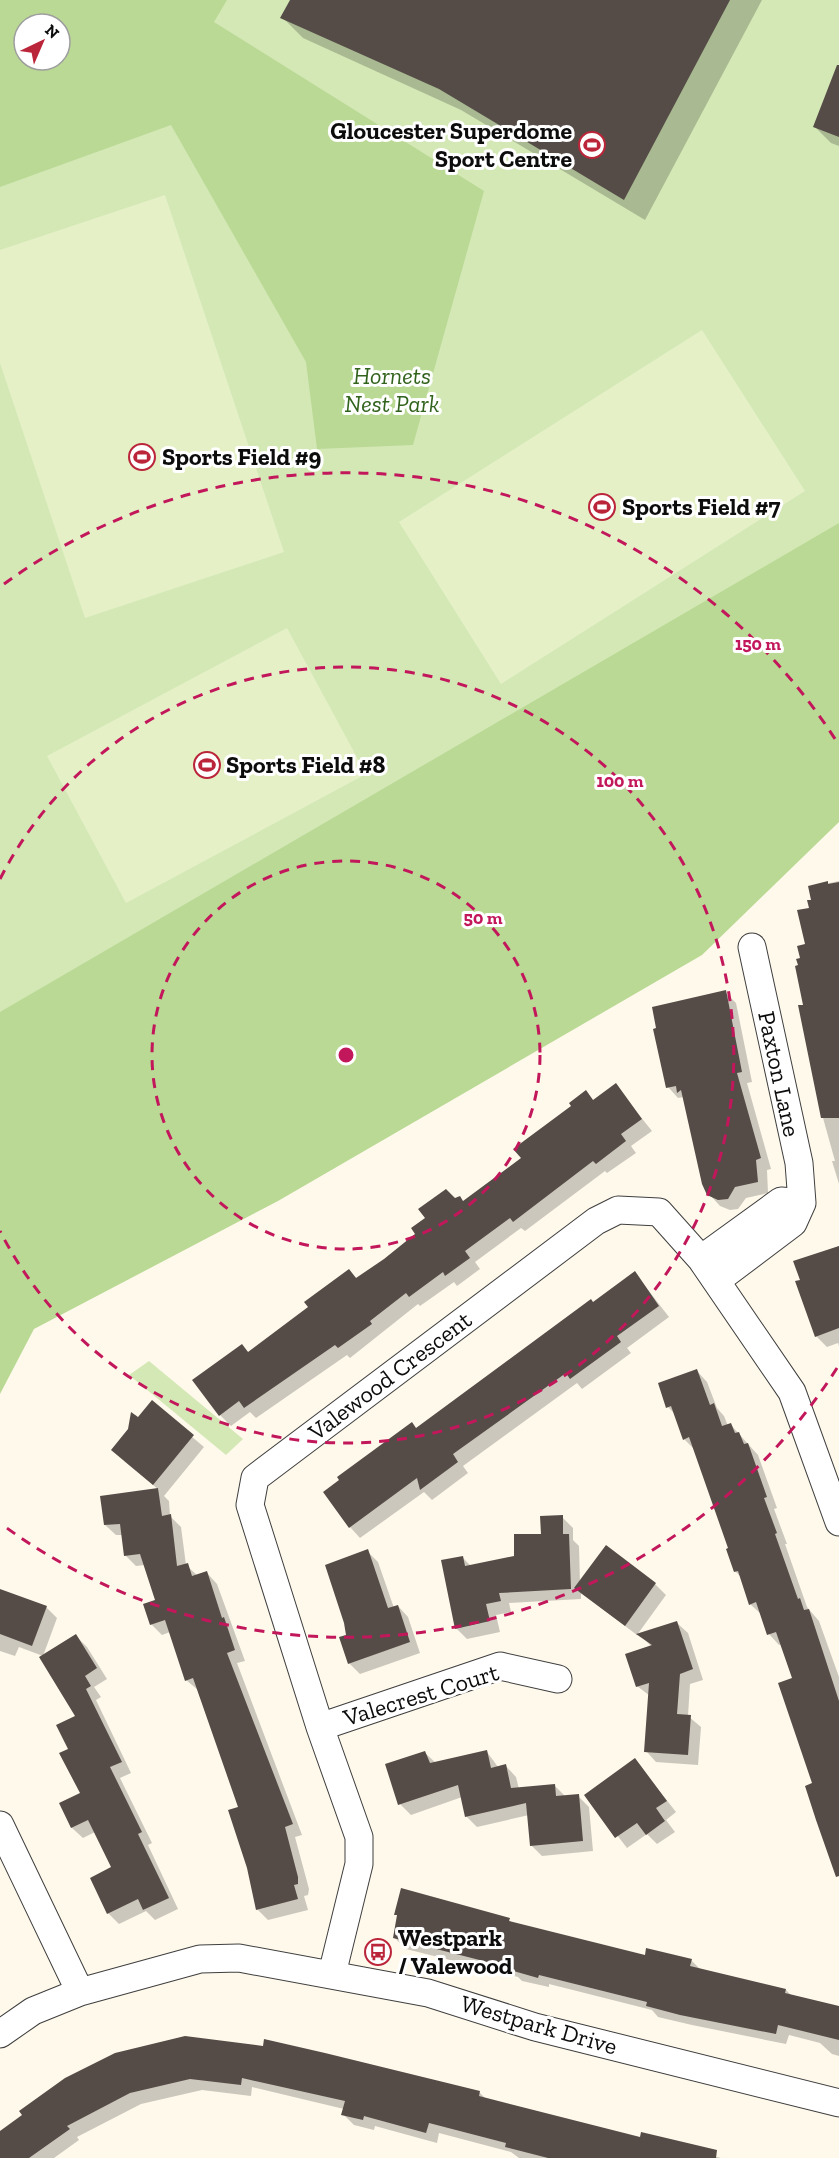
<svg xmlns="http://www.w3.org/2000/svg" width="839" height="2158" font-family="'Zilla Slab',serif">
<rect width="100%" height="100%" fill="#fff9eb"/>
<path fill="#d4e8b6" d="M106,0H839V581L0,1069V149Z
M149,1361L243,1439L226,1455L129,1375Z"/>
<path fill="#bad995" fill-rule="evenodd" d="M0,0H227L214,22L484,191L413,445L317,449L306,362L171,125L0,187ZM24,24H60V60H24Z
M839,523V822L702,955L278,1201L34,1329L0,1394V1012Z"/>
<path fill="#e5f0c7" d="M165,195L284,552L85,618L0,363V250Z
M702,330L805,491L501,684L399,522Z
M287,628L366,774L126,903L47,756Z"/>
<path fill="#0003" d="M291,0H762L645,220L461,110L303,38L282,17Z
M839,65V146L831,143L815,127Z
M839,881V1184L832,1161H835L823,1118L800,1006H805L799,967L806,945L813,901L810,887Z
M725,992L736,1003L752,1082L747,1083L771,1169L767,1170L768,1193L746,1198L738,1209L730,1210L720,1206L709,1194L684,1097L678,1098L668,1087Z
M615,1085L652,1131L631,1146L636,1153L607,1173L605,1171L525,1231L521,1228L475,1262L480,1269L457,1286L454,1282L420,1306L418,1304L350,1358L347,1355L256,1418L250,1412L231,1426L220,1415L194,1380L242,1346L249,1353L310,1308L349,1271L357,1279L385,1260L456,1200L464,1202L523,1158L586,1092L594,1101Z
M839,1246V1346L838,1343L827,1347L816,1336L795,1262Z
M635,1273L669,1317L627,1348L631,1353L582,1389L577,1383L463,1466L468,1473L432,1500L424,1492L360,1538L350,1527L417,1429Z
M697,1371L707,1382L717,1408L724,1416L728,1426L731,1425L758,1455L777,1508L774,1509L787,1544H785L807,1607L819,1621L839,1677V1876L794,1679L782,1644L779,1645L769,1634L762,1615L750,1604L742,1578L735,1571L730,1549L695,1450L684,1439L675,1414L668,1407Z
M152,1403L204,1447L164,1496L169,1501L170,1516L181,1527L186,1565L198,1576L207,1573L217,1584L245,1661L237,1663L302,1835L295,1837L309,1889L308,1895L304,1896L308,1910L268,1920L257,1909L240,1808L217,1736L212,1731L198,1690L186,1680L170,1632L162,1635L151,1624L157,1601L145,1565L136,1566L125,1555L123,1535H116L105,1525L102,1497L159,1490L124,1461L138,1419Z
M562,1517L573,1528V1540L579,1546L580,1583L655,1584L666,1595L637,1635L581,1593V1599L509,1603L511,1612L496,1615L500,1632L467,1639L456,1628L462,1557L471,1566L516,1557Z
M367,1551L378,1562L394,1608L398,1606L408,1617L420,1653L360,1674L349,1663L348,1636Z
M0,1590L46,1607L57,1618L43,1656L19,1647L15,1656L0,1651Z
M677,1623L688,1633L703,1680L690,1684L688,1716L701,1727L698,1765L656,1762L646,1751L650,1696L637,1686L652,1647L639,1634Z
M76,1636L87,1647L107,1679L94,1687L101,1697L96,1700L131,1773L120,1778L152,1843L148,1845L178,1909L155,1920L146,1911L119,1924L108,1913L113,1868L95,1832L83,1838L72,1828L61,1804L82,1794L70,1749L77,1717Z
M487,1752L498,1767L506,1766L516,1777L519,1789L555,1786L566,1797L578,1796L589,1807L593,1851L542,1856L531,1845L529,1815L477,1827L466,1816L462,1797L411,1815L400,1804L425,1753L436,1763Z
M635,1760L676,1812L666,1820L675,1832L657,1844L647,1834L627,1848L586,1795Z
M396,1914L509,1920L512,1923L646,1957L691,1960L701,1970L786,1990L791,1995L839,2007V2056L832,2054L820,2043L789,2035L786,2044L692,2025L658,2017L652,2010L549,1984V1987L522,1981L518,1977L406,1949L395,1938L399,1917Z
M116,2054L480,2093L487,2100L721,2158H519L511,2152L439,2133L437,2143L375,2126L374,2130L354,2125L343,2114L344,2109L252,2087L251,2096L202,2090L141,2104L77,2137L79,2140L54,2158H0V2134Z"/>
<path fill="#554c48" d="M290,0H730L624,200L439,89L280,18Z
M837,65H839V137L813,127Z
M828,881V884L839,882V1118H821L798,1005H803L795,966L798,965L796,959L800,958L797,946L805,944L797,910L809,908L807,900H811L808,886Z
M726,990L742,1072L737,1073L761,1158L756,1160L758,1182L735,1187L728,1199L718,1200L707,1195L702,1184L681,1090L677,1093L676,1086L666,1088L653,1029L656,1028L652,1007Z
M616,1083L642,1119L621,1134L626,1141L596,1164L593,1161L513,1222L510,1218L465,1251L470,1258L445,1276L443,1272L409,1297L406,1293L370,1321L372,1324L338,1348L335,1345L244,1408L239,1401L219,1416L192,1380L242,1344L248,1352L308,1307L304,1302L349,1269L356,1278L384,1259L415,1234L411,1228L425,1218L418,1209L446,1189L455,1198L460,1196L463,1201L521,1158L513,1149L571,1106L569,1103L586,1090L593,1100Z
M839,1246V1328L815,1337L795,1281L800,1280L793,1261Z
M635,1271L659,1306L617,1336L621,1342L570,1379L566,1373L453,1454L458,1462L420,1490L417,1478L349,1528L323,1492L339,1480L337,1477L412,1422L416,1428L591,1299L593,1302Z
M697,1369L710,1405L714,1403L722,1426L731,1423L735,1433L739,1432L744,1444L748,1443L767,1497L764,1498L777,1533L775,1534L798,1599L800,1598L804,1610L809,1609L839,1701V1876L836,1877L816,1820L805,1786L812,1783L778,1683L792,1678L776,1632L767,1635L756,1602L749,1605L738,1571L734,1572L726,1549L728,1548L689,1437L683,1440L671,1406L666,1408L658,1383Z
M152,1400L194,1435L153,1485L111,1450L128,1429L131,1412L138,1417Z
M158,1488L162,1516L171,1514L177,1566L188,1563L192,1576L207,1571L222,1618L224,1617L235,1650L227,1653L293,1824L285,1827L298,1877V1884L294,1885L298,1899L256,1910L247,1868L228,1810L238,1807L193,1678L185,1681L165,1620L150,1625L143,1604L155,1600L140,1554L124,1556L120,1524L104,1525L100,1496Z
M563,1515V1534H569L571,1589L499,1593L501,1601L486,1604L490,1621L455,1629L441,1560L463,1556L465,1566L514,1556V1534H541L540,1516Z
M606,1545L656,1583L625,1626L574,1588Z
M368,1549L388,1608L398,1605L410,1642L348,1664L339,1637L346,1635L344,1623L325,1565Z
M0,1589L47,1606L32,1646L0,1634Z
M677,1621L693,1669L680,1674L677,1714L691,1715L688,1755L644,1752L649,1683L636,1687L625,1654L652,1645L636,1634Z
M76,1634L97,1668L85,1676L91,1686L86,1689L122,1762L110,1767L142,1832L138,1834L169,1898L143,1910L138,1899L107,1914L90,1878L111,1867L88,1820L71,1828L59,1803L80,1793L59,1753L68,1749L56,1725L75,1716L39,1657Z
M487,1750L491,1768L506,1764L511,1788L555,1784L556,1796L579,1794L583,1841L530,1846L526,1803L465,1817L458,1785L398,1805L385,1764L425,1751L430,1763Z
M635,1758L667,1801L656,1808L665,1821L646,1835L637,1823L615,1838L584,1795Z
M401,1888L510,1918L509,1921L645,1955L646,1948L692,1959L690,1966L786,1989L785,1993L839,2006V2040L778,2025L776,2034L680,2015L646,2006L647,2002L539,1975L538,1978L510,1970L511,1968L393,1938L397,1915H394Z
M185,2036L263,2046L264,2039L325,2053L480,2091L479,2096L640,2137L641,2132L717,2150L716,2158H548L505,2147L506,2143L429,2123L426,2133L364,2116L363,2120L341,2115L345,2101L242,2078L241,2085L190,2079L130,2093L67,2126L70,2129L29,2158H0V2131L22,2115L19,2111L65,2078L115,2053Z"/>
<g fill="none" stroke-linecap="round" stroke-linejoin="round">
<defs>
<path id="minor" d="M752,947L799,1163L802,1203
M701,1259L781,1201L802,1203L793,1223L716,1281
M320,1727L500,1666L558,1679
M0,1825L80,1992
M332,1974L359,1864V1837L320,1727L250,1505L255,1478L596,1221L618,1210L659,1212L701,1259L792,1392L839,1522
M0,2034L33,2011L80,1992L200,1959L239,1958L428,1993L535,2027L839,2103"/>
</defs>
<use href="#minor" stroke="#3f3f3f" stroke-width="29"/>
<use href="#minor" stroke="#fff" stroke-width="27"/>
</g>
<g fill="none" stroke="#c2185b" stroke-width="3" stroke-dasharray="10 8">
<circle cx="346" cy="1055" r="194"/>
<path d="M0 879A388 388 0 1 1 0 1231"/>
<path d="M837 1368A582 582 0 0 1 4 1526M4 584A582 582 0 0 1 837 742"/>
</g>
<defs>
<symbol id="stadium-ring" viewBox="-11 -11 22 22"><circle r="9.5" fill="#fff" stroke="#bb253a" stroke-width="1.5"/><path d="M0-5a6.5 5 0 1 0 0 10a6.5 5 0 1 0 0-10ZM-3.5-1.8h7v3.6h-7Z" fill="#bb253a"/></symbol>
<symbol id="bus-ring" viewBox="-11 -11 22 22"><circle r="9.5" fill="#fff" stroke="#bb253a" stroke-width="1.5"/><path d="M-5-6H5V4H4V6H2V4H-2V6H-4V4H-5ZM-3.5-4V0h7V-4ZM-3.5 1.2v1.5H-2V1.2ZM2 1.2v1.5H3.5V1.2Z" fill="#bb253a"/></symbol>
</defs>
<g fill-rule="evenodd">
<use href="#stadium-ring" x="577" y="130" width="30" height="30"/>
<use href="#stadium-ring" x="127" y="442" width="30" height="30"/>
<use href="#stadium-ring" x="587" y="492" width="30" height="30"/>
<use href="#stadium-ring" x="192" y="750" width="30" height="30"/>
<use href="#bus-ring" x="363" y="1937" width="30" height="30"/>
</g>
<g text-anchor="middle" stroke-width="6" stroke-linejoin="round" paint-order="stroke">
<g font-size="24" font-weight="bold" fill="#0c0c0c" stroke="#fff" text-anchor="start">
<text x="572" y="139" text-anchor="end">Gloucester Superdome<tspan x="572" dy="28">Sport Centre</tspan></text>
<text x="162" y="465">Sports Field #9</text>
<text x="622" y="515">Sports Field #7</text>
<text x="226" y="773">Sports Field #8</text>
<text x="398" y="1946">Westpark<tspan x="398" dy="28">/ Valewood</tspan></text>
</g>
<g font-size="24" font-style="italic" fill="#32631d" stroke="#fff">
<text x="392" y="384">Hornets<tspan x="392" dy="28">Nest Park</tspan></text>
</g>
<g font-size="24" fill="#0c0c0c" stroke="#fff">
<text transform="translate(779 1074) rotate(78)" y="8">Paxton Lane</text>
<text transform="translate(390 1376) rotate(-37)" y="8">Valewood Crescent</text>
<text transform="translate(421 1695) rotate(-17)" y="8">Valecrest Court</text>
<text transform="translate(539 2025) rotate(16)" y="8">Westpark Drive</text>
</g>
</g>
<circle cx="346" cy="1055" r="9" fill="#c2185b" stroke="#fff" stroke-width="3"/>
<g font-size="18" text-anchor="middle" font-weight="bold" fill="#c2185b" stroke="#fff" stroke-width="6" stroke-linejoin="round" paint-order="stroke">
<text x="758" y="650">150 m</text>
<text x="620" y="787">100 m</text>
<text x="483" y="924">50 m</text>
</g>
<g transform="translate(42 42) rotate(44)"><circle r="28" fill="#ffffff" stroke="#9e9e9e" stroke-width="1.5"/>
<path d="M0-4.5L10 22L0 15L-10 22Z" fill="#bb253a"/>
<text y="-9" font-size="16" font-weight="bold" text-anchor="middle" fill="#0c0c0c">N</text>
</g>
</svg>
